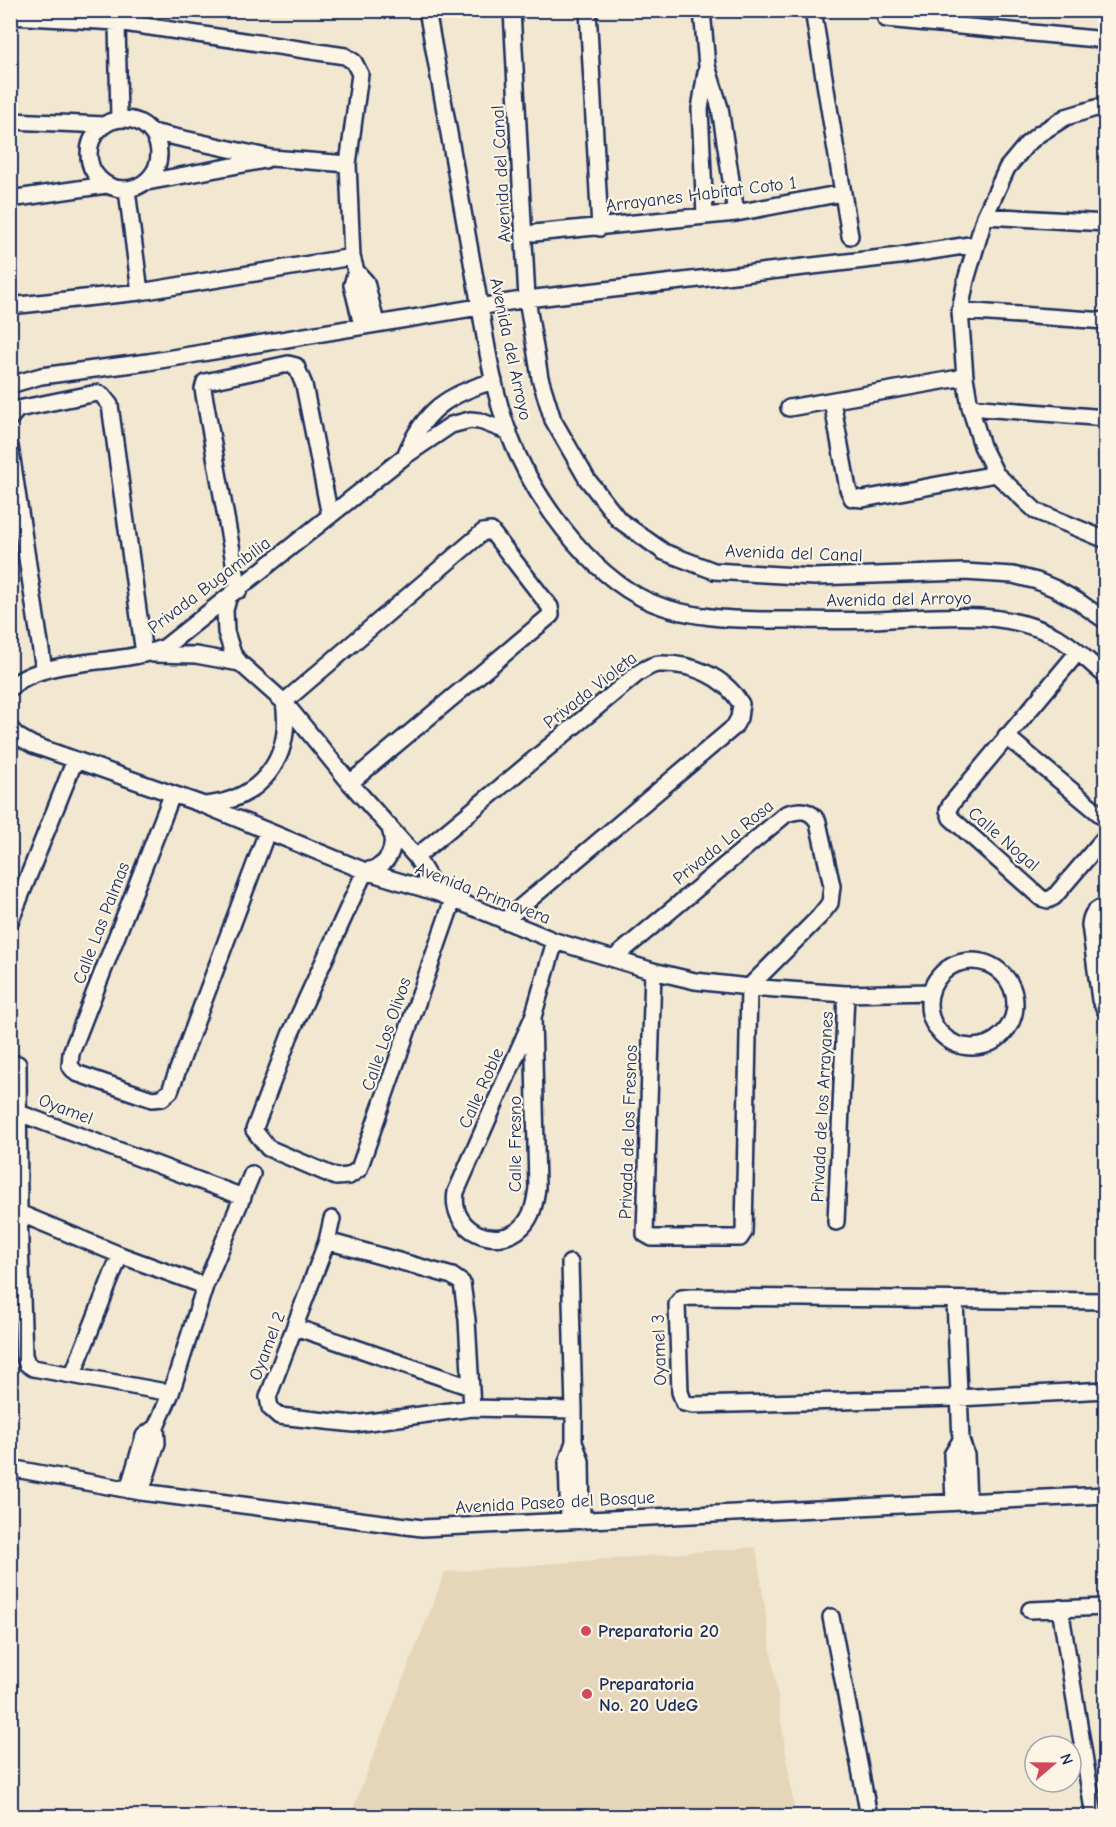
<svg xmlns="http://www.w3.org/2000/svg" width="1116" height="1827" font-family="'Comic Neue',sans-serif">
<rect width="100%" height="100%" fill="#f2e7d1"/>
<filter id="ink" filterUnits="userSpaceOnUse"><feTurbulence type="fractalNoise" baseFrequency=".0167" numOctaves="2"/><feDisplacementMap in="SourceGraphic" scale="12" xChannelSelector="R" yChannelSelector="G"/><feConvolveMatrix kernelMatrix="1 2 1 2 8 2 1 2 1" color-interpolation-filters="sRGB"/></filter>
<g filter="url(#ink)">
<path fill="#e6d6b9" d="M756,1547L795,1816H350L445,1572Z"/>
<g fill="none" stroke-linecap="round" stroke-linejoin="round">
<defs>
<path id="street" d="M427,10C443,98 458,186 474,273C484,326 490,383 509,434C532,495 587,573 648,601C691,620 741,620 787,620C816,620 844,621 873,620C934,618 1006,606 1062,640C1078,650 1091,664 1106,676
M512,10L527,299L540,378L553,420L587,479L619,520L664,552L714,571L814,577L964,572L1013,575L1037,581L1056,589L1079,602L1106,621
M588,10L600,228
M702,10L707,66L720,108L736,213
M813,10L850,236
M10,16L117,22L345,56L354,62L360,74L348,164L352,257L356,271L366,282L376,323
M886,19L1106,40
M117,22L119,119
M1106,105L1066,117L1039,134L1027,144L1007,168L985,216L966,280L960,311L965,377L970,407L982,446L996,474L1036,511L1106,540
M89 154a35 35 0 1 1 70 0a35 35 0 1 1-70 0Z
M10,121L105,125
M152,132L271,158L348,164
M147,182L265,160
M127,190L140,292
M10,199L106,185
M705,216L700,109L706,72
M985,216L1106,223
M534,233L736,213L843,193
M356,271L352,285L362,325
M10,306L140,292L352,257
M960,311L1106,321
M10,385L41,376L148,362L527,299L899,256L976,244
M832,401L848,489L852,498L863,499L996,474
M970,407L1106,418
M789,408L965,377
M10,418L18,409L97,393L102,395L110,405L144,654
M10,446L44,670
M405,456C424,410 448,394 494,381
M239,590L203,389L205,382L288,364L296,366L304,385L330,516
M228,599L225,610L226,632L233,654L240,663L284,702L350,783L416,857L438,893
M1078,652L951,804L948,810L951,818L1041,898L1048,900L1054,897L1106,836
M153,654L196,655L240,663
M10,688C39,660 105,664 143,654C151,653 158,649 165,647L405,456L451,425L470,420L480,421L509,432
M10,728L17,736L33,745L204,805L365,871L438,893L555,941L653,971L695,981L749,987L846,994L930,992
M1006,736L1106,819
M172,795L71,1053L70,1066L76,1073L152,1099L162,1098L170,1091L267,832
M205,805C261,800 293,758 284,702L483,532L491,531L550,607L551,615L350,783
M389,826C398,848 388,868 365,871L290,1035L254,1130L268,1148L336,1177L349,1176L359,1169L453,900
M416,857L637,674C643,670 652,664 659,664C692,663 724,676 741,704L739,718L734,727L504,921
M1106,906C1095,909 1091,914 1090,925L1100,1000L1106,1011
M10,922L75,760
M613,959L786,814C800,809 810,809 818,822L832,886L830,903L819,917L749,987L744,1232L740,1238H652L645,1234L653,971
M929 1004a43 43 0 1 1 86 0a43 43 0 1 1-86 0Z
M533,1017L537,1188C535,1202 533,1216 522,1227C498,1251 449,1232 456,1192L533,1017L555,941
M18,1064L19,1213L24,1355L27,1364L33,1368L171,1393
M19,1113L243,1197
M19,1213L120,1255L205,1286
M332,1219L327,1241L268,1397L270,1408L279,1416L354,1424L472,1408L574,1410
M836,1222L846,994
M327,1241L452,1276L462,1283L467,1320L472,1408
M955,1300L961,1440L966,1455L968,1502
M1106,1301L691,1297L682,1298L677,1304L680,1392L684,1403L693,1405L958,1398L1106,1390
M295,1327L470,1387
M73,1374L120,1255
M574,1442L581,1461L582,1521
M10,1468L141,1492L422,1528L1106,1495
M128,1490L144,1436L156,1427L171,1393L205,1286L252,1174
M141,1492L157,1443L156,1427
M954,1502L952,1455L961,1440
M569,1521L567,1462L574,1442V1410L570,1263
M1060,1608L1094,1816
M1030,1610L1106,1607
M831,1617L869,1816"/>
</defs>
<use href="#street" stroke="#1b2f5e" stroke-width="20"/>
<use href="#street" stroke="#fcf5e5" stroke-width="15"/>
</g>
</g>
<g fill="#d1495b" stroke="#fcf5e5" stroke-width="2">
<circle cx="586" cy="1631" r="6"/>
<circle cx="587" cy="1694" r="6"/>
</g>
<g text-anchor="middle" stroke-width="4.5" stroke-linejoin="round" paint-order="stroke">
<g font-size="18" fill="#1b2f5e" stroke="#fcf5e5">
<text transform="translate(501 174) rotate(-93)" y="6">Avenida del Canal</text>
<text transform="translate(701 194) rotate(-7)" y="6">Arrayanes Habitat Coto 1</text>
<text transform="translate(511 349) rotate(78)" y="6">Avenida del Arroyo</text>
<text transform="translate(794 553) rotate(2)" y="6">Avenida del Canal</text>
<text transform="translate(209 585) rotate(-37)" y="6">Privada Bugambilia</text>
<text transform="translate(899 599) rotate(-1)" y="6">Avenida del Arroyo</text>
<text transform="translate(590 690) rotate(-38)" y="6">Privada Violeta</text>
<text transform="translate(1004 839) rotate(41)" y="6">Calle Nogal</text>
<text transform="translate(723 842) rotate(-39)" y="6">Privada La Rosa</text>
<text transform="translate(483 893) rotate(21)" y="6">Avenida Primavera</text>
<text transform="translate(101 923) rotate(-69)" y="6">Calle Las Palmas</text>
<text transform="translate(386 1034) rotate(-71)" y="6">Calle Los Olivos</text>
<text transform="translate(481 1088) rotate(-66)" y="6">Calle Roble</text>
<text transform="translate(822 1107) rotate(-87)" y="6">Privada de los Arrayanes</text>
<text transform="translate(66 1109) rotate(21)" y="6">Oyamel</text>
<text transform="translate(628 1132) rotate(-88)" y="6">Privada de los Fresnos</text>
<text transform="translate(515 1144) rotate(-90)" y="6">Calle Fresno</text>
<text transform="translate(267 1346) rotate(-69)" y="6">Oyamel 2</text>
<text transform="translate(659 1350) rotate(-92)" y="6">Oyamel 3</text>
<text transform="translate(555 1502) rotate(-3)" y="6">Avenida Paseo del Bosque</text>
</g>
<g font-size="18" font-weight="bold" fill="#1b2f5e" stroke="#fcf5e5" text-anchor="start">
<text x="598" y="1637">Preparatoria 20</text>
<text x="599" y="1690">Preparatoria<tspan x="599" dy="21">No. 20 UdeG</tspan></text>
</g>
</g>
<rect width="1116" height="1827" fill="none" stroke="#fcf5e5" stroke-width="36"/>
<rect x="18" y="18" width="1080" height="1791" fill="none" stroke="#1b2f5e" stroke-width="2" filter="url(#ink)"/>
<g transform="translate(1053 1764) rotate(70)"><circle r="28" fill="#fcf5e5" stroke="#a2a6af" stroke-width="1.5"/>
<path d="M0-4.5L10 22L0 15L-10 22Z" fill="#d1495b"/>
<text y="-9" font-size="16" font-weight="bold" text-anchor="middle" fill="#1b2f5e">N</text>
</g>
</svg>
